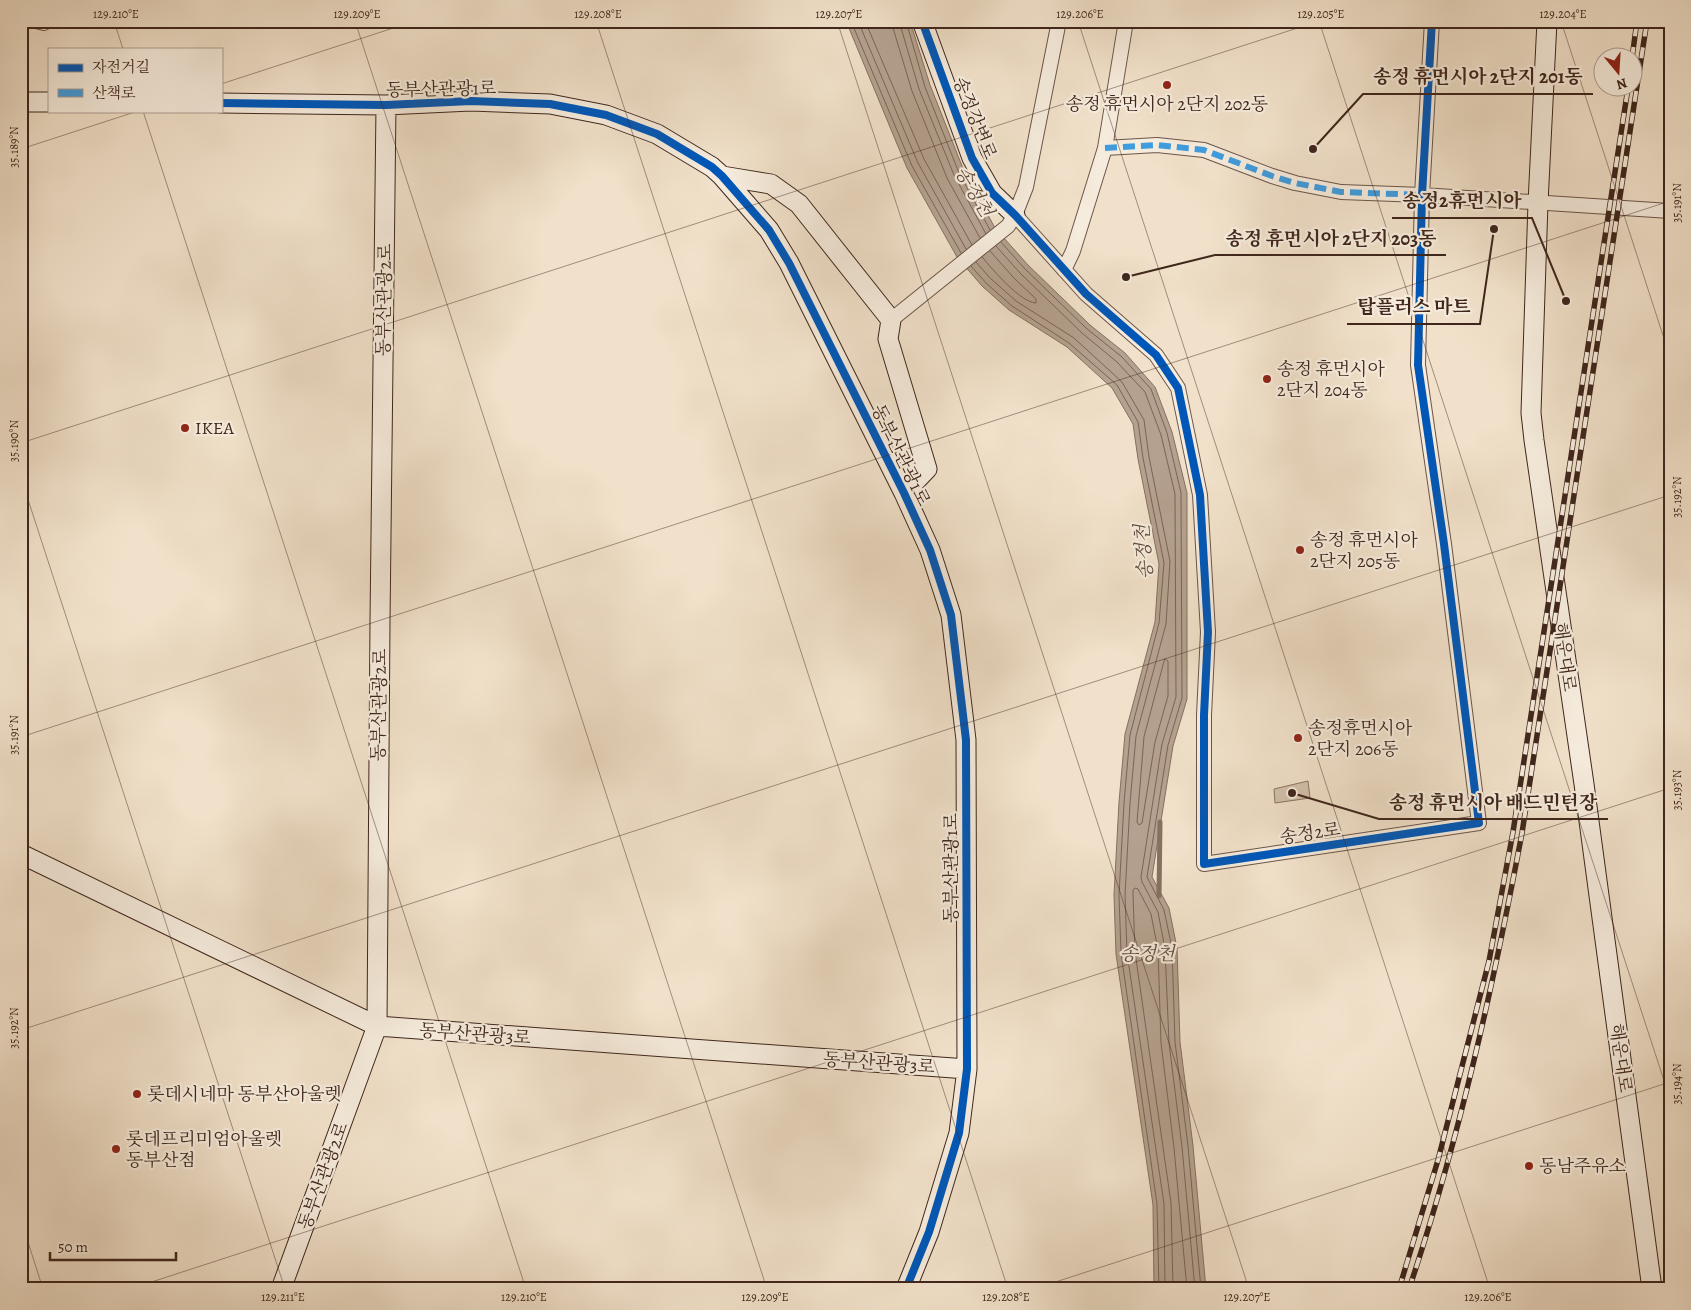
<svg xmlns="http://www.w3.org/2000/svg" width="1691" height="1310" font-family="Alegreya,'Noto Serif KR',serif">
<rect width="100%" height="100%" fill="#f1e1ca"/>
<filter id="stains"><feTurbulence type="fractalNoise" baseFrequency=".004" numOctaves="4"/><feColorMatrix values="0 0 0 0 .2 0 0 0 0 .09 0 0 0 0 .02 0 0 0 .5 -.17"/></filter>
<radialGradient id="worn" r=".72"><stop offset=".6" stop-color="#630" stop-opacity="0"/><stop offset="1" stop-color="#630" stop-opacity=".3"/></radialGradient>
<path fill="#d3c1ac" stroke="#897464" d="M1308,781L1310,798L1275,803L1274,789Z"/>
<path fill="#b4a18f" stroke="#857061" d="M846,21H910L930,85L964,171L995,228L1028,265L1090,325L1125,353L1155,387L1172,432L1187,493V699L1173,746L1152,877L1169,908L1177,948L1180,1042L1193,1146L1206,1289H1154L1153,1205L1116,954L1114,895L1119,802L1125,734L1155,622L1159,564L1138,459L1133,424L1112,388L1067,347L1009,310L982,286L957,257L907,168Z"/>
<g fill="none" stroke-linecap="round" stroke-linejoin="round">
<path stroke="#7a6456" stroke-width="1" d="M851,21L912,166L961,253
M858,21L918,163L966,249
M865,21L924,159L972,245
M892,21L893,28L912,91L947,178L980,238
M899,21L919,89L954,175L986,234
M906,21L925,87L959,173L990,230
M1001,242L1024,268L1086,328L1122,357L1151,389L1167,433L1181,493L1182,698L1168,745L1147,877L1164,910L1172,948L1175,1042L1188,1146L1201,1289
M996,246L1020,273L1082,333L1117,362L1145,392L1161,435L1175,494L1176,697L1162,744L1141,877L1142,882L1158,912L1165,949L1169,1043L1182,1147L1195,1289
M982,257C993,270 1020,302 1036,303V299L1014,278L990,251
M976,262L990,278L1016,301L1074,338L1122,382L1144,420L1149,457L1170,561L1166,624L1136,736L1130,803L1125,895L1127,953L1164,1204L1165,1289
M971,266L986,283L1012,306L1069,343L1117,385L1138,422L1143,458L1164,563L1159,623L1130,735L1124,803L1119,895L1121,953L1157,1204L1159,1289
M1165,659L1168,661V696L1155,742L1142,823L1139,825L1137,822L1144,737Z
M1173,1289L1171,1203L1135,952L1133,895V890L1135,888L1138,889L1151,914L1158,950L1161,1043L1174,1148L1187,1289"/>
<path stroke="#857061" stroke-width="5" d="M1159,896L1160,822"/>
<defs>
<path id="street" d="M36,21L44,23V21
M1105,148L1157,145L1204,150L1272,176L1295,183L1341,192L1422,195L1670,211
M1015,215L1086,294L1156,355L1178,388L1200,495L1208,632L1204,715V864L1479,823L1444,544L1418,365L1422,195L1432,21
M1064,270L1073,251L1105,148L1126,21
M891,320L1008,226L1015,215L1026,187L1059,21"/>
<path id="secondary" d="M922,21L972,158L992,193L1015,215
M1547,21L1538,203L1531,413L1534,440L1584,784L1652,1289
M21,102H49
M221,103L386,105L471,101L550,104L606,115L657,134L712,167L722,176L769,230L789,263L904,493L930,550L951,615L966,740L967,1069L959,1133L929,1232L906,1289
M722,176L771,184L799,204L891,320L888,339L927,469L904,493
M21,854L377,1026L967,1069
M281,1289L377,1026L380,622L386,105"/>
</defs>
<use href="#street" stroke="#6c5548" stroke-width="16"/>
<use href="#secondary" stroke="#3f261c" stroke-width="21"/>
<use href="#street" stroke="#f6ecdd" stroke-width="14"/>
<use href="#secondary" stroke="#f6ecdd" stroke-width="19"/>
<defs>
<path id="rail" d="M1632,58L1637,21
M1399,1289L1438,1160L1489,961L1513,832L1628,88
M1409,1289C1459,1140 1493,987 1522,833L1647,21"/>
</defs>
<use href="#rail" stroke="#3f261c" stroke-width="5.5"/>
<use href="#rail" stroke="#f6ecdd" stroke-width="4" stroke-dasharray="11" stroke-linecap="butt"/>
<path stroke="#3f9cdf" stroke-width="6" stroke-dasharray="12 6" stroke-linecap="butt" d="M1105,148L1157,145L1204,150L1272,176L1295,183L1341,192L1422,195"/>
<defs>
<path id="cycleway" d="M922,21L972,158L992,193L1015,215L1086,294L1156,355L1178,388L1200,495L1208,632L1204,715V864L1479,823L1444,544L1418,365L1422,195L1432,21
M221,103L386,105L471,101L550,104L606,115L657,134L712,167L722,176L769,230L789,263L904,493L930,550L951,615L966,740L967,1069L959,1133L929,1232L906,1289"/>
</defs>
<use href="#cycleway" stroke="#f6ecdd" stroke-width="11"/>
<use href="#cycleway" stroke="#0057b8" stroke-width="8"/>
</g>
<path fill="none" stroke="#3f261c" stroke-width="1" stroke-opacity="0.45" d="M114,21L123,49M355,21L767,1289M596,21L1008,1289M837,21L1249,1289M1078,21L1490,1289M1319,21L1670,1099M1561,21L1670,357M221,84L415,21M143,111L526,1289M21,149L138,111M21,443L1319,21M21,478L285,1289M21,737L1670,201M21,1030L1670,495M21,1220L43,1289M130,1289L1670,788M1034,1289L1670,1082"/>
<g fill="#8f2418" stroke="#f6ecdd" stroke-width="2">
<circle cx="1167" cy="85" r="5"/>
<circle cx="1267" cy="379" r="5"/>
<circle cx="185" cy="428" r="5"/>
<circle cx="1300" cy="550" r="5"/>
<circle cx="1298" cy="738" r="5"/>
<circle cx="137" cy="1094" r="5"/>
<circle cx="116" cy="1149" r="5"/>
<circle cx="1529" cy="1166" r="5"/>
</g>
<g text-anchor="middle" stroke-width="4.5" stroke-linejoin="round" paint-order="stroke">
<g font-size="18" fill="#3f261c" stroke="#f6ecdd">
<text transform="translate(441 89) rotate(-1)" y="6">동부산관광1로</text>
<text transform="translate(975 118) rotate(68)" y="6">송정강변로</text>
<text transform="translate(384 300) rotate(-89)" y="6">동부산관광2로</text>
<text transform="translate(901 455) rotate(64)" y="6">동부산관광1로</text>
<text transform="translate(1565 657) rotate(82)" y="6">해운대로</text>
<text transform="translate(379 705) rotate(-89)" y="6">동부산관광2로</text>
<text transform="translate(1310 833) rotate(-8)" y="6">송정2로</text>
<text transform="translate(951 868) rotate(-90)" y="6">동부산관광1로</text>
<text transform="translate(475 1034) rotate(4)" y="6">동부산관광3로</text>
<text transform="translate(1621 1058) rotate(82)" y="6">해운대로</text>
<text transform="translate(879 1063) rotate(4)" y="6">동부산관광3로</text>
<text transform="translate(323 1176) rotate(-70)" y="6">동부산관광2로</text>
</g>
<g font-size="18" fill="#3f261c" stroke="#f6ecdd" text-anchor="start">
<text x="1167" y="110" text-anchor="middle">송정 휴먼시아 2단지 202동</text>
<text x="1277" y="375">송정 휴먼시아<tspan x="1277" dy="21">2단지 204동</tspan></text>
<text x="195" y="434">IKEA</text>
<text x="1310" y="546">송정 휴먼시아<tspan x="1310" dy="21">2단지 205동</tspan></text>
<text x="1308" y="734">송정휴먼시아<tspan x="1308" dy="21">2단지 206동</tspan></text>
<text x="147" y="1100">롯데시네마 동부산아울렛</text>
<text x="126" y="1145">롯데프리미엄아울렛<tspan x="126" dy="21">동부산점</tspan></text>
<text x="1539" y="1172">동남주유소</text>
</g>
<g font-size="19" font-style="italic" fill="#624b3e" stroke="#f6ecdd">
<text transform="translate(975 191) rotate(59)" y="7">송정천</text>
<text transform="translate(1143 552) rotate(-94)" y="7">송정천</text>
<text x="1147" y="960">송정천</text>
</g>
</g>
<path fill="none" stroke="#3f261c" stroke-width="2" d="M1313 149L1363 94H1593M1566 301L1532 218H1392M1126 277L1215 255H1446M1494 229L1480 324H1347M1292 793L1379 819H1608"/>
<g fill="#3f261c" stroke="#f6ecdd" stroke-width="2">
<circle cx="1313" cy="149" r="5"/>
<circle cx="1566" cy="301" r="5"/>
<circle cx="1126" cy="277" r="5"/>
<circle cx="1494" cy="229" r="5"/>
<circle cx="1292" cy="793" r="5"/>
</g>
<g font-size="19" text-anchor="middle" font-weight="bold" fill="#3f261c" stroke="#f6ecdd" stroke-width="4.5" stroke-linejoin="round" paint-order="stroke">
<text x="1478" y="83">송정 휴먼시아 2단지 201동</text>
<text x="1462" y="207">송정2휴먼시아</text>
<text x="1331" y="245">송정 휴먼시아 2단지 203동</text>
<text x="1414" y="313">탑플러스 마트</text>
<text x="1493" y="809">송정 휴먼시아 배드민턴장</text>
</g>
<rect width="1691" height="1310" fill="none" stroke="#f1e1ca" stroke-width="55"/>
<rect x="48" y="48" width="175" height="65" fill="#f6ecdd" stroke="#ad9d90"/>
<rect x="58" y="64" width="25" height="8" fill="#0057b8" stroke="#ad9d90"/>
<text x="92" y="72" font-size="15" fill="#3f261c">자전거길</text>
<rect x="58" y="89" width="25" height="8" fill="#3f9cdf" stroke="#ad9d90"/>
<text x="92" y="98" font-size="15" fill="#3f261c">산책로</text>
<g transform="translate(1618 72) rotate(162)"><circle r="24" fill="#f6ecdd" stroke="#ad9d90"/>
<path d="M0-4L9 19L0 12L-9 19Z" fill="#8f2418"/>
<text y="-8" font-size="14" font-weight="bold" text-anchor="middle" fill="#3f261c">N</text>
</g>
<path d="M50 1252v8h126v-8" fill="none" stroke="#3f261c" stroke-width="2.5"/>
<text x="58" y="1252" font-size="15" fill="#3f261c" stroke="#f6ecdd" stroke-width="4" paint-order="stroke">50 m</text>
<rect x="28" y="28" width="1636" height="1254" fill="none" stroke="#3f261c" stroke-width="2"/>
<g font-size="12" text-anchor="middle" fill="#3f261c">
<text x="116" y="18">129.210°E</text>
<text x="357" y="18">129.209°E</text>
<text x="598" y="18">129.208°E</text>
<text x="839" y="18">129.207°E</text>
<text x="1080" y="18">129.206°E</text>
<text x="1321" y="18">129.205°E</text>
<text x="1563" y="18">129.204°E</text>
<text transform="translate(14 147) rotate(-90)" y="4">35.189°N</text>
<text transform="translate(1677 203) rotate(-90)" y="4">35.191°N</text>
<text transform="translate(14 441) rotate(-90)" y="4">35.190°N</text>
<text transform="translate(1677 497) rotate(-90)" y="4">35.192°N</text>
<text transform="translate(14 735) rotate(-90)" y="4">35.191°N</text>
<text transform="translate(1677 790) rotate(-90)" y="4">35.193°N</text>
<text transform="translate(14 1028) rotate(-90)" y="4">35.192°N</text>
<text transform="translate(1677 1084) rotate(-90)" y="4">35.194°N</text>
<text x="283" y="1301">129.211°E</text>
<text x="524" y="1301">129.210°E</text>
<text x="765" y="1301">129.209°E</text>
<text x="1006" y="1301">129.208°E</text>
<text x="1247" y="1301">129.207°E</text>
<text x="1488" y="1301">129.206°E</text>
</g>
<rect width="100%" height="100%" filter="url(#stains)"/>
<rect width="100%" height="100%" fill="url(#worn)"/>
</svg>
